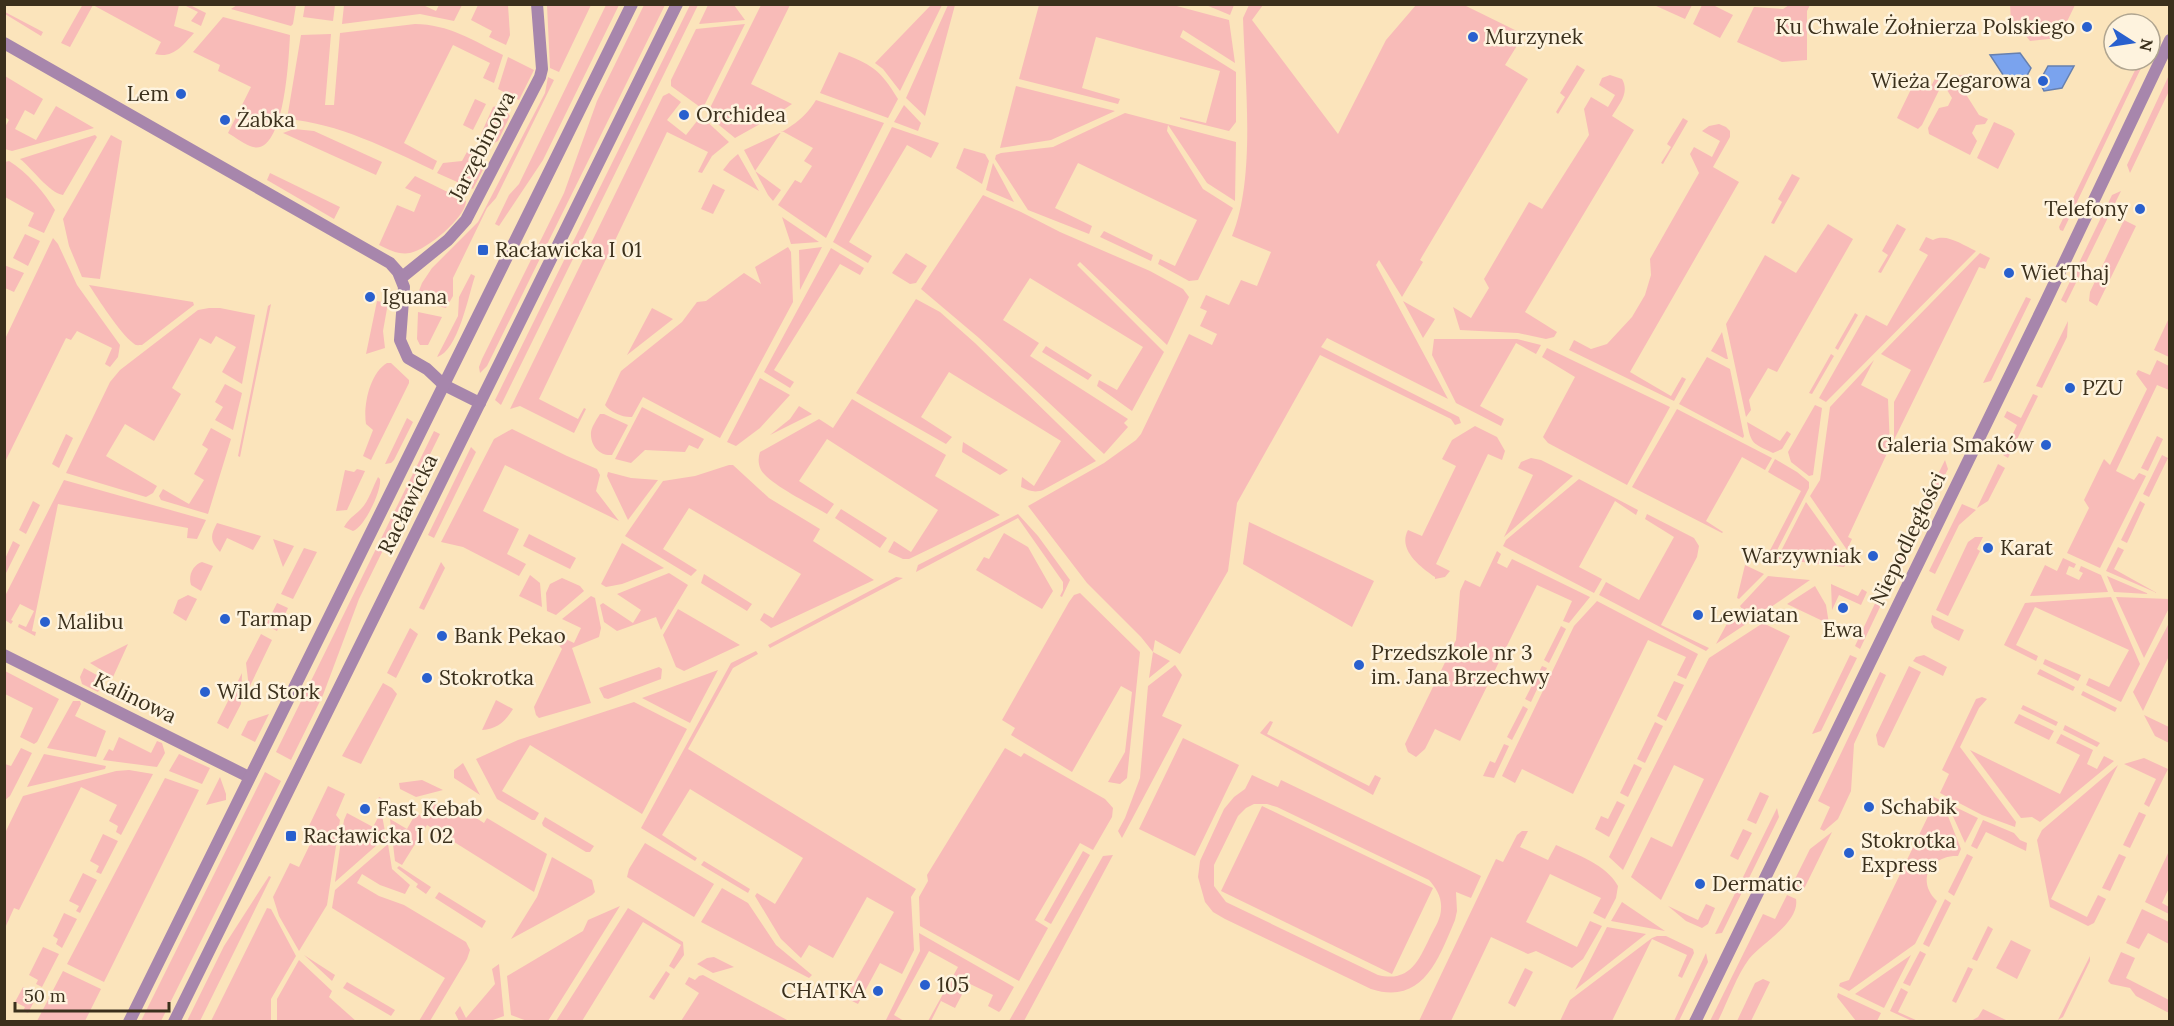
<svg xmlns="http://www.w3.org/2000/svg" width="2174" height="1026" font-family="Lora,serif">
<rect width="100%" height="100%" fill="#fbe4bb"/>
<path fill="#f8bbb8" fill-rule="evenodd" d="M83,4L179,5L174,26L194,33C183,45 173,59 155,54L161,42L93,5L70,47L61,43Z
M184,5H190L206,13L201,26L191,21L198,12Z
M237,5H296L293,24L291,26L231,9Z
M305,5H335L333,21L303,17Z
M344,5H423L436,11L439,5H462L454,21L420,14L342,24Z
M478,5H508L510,35L506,45L489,37L492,31L471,20Z
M547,5H591L559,72L550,68Z
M606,5H619L543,160L499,226L495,224L509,195L519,184Z
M644,5H665L487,366L480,373L479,367L482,359L564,193L597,101Z
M690,5H698L501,405L495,400Z
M708,5H734L745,20L699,24Z
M761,5H790L751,84L792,104L776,115L735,138L709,117L708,112Z
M931,5H942L900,91L883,69L875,63Z
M948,5H955L925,116L906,98Z
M1039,5H1173L1229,20L1235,63L1183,30L1180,37L1236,72V122L1229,131L1180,119V117L1206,123L1220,71L1096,37L1082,88L1120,99L1118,104L1019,79Z
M1206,5H1234L1230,15Z
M1249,5H1263L1252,20L1338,134L1386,40L1416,5H1464L1521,33L1515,42L1518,44L1505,65L1528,79L1420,260L1423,262L1402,297L1379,260L1376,265L1448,399L1327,338L1321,347L1459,417L1461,423L1455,425L1451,419L1320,355L1237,503L1228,571L1180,654L1155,640L1153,652L1170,661L1149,678L1153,652L1141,637L1087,583L1028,506L1104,463L1136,440L1141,434L1189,334L1212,345L1217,334L1200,326L1207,311L1200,308L1206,295L1229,305L1241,280L1257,286L1271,252L1232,236C1256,178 1245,82 1243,18Z
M1654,5L1692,4V5L1685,19Z
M1702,5H1713L1733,15L1720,38L1693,24Z
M1789,5H1810L1807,11V60L1782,62L1737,42L1754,7L1783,9Z
M2010,5V4L2087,5H2075L2059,38L2030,41L2015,22L2011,21Z
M5,12L43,32L41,36L5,14Z
M223,17L290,35C289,55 285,155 253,147C245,145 235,137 228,133L251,87L218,71L220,65L193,52Z
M415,24C448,24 474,41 503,55L494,83L483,78L490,63L453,45L404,143L437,161L433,170C389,149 337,123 287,119L301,35L331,34L325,105H334L340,33Z
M745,24L704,106L700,107L671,86V80L696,29Z
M839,52C871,64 880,69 898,99L888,118L820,93Z
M508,57L534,70L519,100L498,89Z
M2140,60H2144L2143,64L2063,231L2060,230L2059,227Z
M1577,65L1585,70L1558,114L1556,112L1565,97L1560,93Z
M1947,74L1922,125L1918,129L1897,118L1915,81L1930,88L1937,75Z
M1971,74L1975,80L1967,96L1979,115L1988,119L1985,124L1976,125L1972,133L1977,141L1970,155L1929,134L1928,128L1939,108L1948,106L1952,98L1947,90L1954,76Z
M1610,75L1622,79C1630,93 1619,104 1612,116L1634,130L1525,312L1557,332L1554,337L1546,339L1518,333L1460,330L1453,307L1471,318L1489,288L1484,279L1529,202L1542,209L1589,135L1584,109L1591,97L1608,107L1615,95L1599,85L1602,78Z
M2169,75V91L2130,173L2127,165Z
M5,76L43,99L34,115L25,110L15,129L36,140L56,106L94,128L12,151L5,149V127L9,120L5,117Z
M548,77L554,80L496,198L487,208L453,278V296L446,308L415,301L422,283L432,268L478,222L545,93Z
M1016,86L1115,111L1051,140L1000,148Z
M669,93L681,102L667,120L686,135L701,116L729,142L712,156L702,173L698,172L708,152L667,132L539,399L578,419L584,408L586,409L574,433L520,406L510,409L663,96Z
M475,99L486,104L473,130L463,125Z
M816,100L884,123L826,238L778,205L795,180L801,183L812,166L804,161L813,148L782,131L755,171L781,190L773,201L768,195L744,150C773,136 799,128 816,100Z
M904,105L921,123L918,131L894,122Z
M496,106L506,111L510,116L498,141L494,143L481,137V134L493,107Z
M1125,113L1236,142L1235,201L1207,183L1168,125L1167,131L1203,189L1233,208L1198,280L1189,281L1158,264L1160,259L1175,266L1197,220L1078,163L1055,208L1092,226L1089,234L1028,210L995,159L996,155L1001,153L1053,147Z
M1683,118L1688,121L1663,164L1661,163L1671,147L1667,144Z
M1994,122L2012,130L2015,134L1998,169L1977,158Z
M1719,124L1726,127L1730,131V137L1713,167L1739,182L1630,372L1671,396L1682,377L1686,379L1674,401L1569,350L1574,340L1591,349L1607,344L1632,317L1645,295L1651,275L1650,259L1699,173L1690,154L1694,147L1712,157L1720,141L1702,131L1709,126Z
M892,127L939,143L931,158L907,145L849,242L872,256L868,263L833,242Z
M294,129L314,131L382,162L376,175L283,133Z
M95,135L97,137L63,195C49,193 32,168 20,159Z
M111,135L122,141L100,279L82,277L69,246L63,219Z
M964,148L985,154L989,161L982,184L956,168Z
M468,150L482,156L486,164L473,189L437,173L443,163L462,161Z
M738,154L759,191L723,170L730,161Z
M9,161C27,172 44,192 55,210L44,233L28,226L34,213L5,197V162Z
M993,163L1014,202L986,190Z
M270,173L340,207L334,219L267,180Z
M1792,174L1800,178L1774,224L1771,223L1782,202L1778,199Z
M415,176L466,201C466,217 427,250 410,253C399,255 389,250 379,245L397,205L414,212L421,195L405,188Z
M713,184L725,190L713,214L701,209Z
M2121,191L2066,303L2061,300L2112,195Z
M983,195L1021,212L1060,232L1150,271L1183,289L1189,297L1167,345L1080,262L1077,265L1164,352L1132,411L1097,386L1099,380L1117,390L1143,347L1030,278L1003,320L1039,343L1030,356L1128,419L1124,423L1128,427L1104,454L979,338L921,289Z
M782,217L819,242L791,244Z
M2124,220L2136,226L2097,306L2089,301L2090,292Z
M1828,224L1853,239L1777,372L1768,368L1749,400L1751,410L1746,417L1726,324L1765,255L1796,273Z
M1897,224L1906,229L1881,273L1878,272L1888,255L1882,251Z
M1104,231L1153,255L1151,261L1100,237Z
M25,234L40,241L28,266L13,258Z
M1926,237L1933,240C1947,233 1962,245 1976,251L1826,402L1819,398L1866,315L1887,326L1928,255L1919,250Z
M53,238L58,244L77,285L120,345L118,357L110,367L105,364L112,348L77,331L71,340L66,338L5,462V339Z
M788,247L791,252L793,302L720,438L643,397L632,417C624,418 610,412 605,405L621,371L682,322L697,302L706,301L744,273L761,284L755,267Z
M822,247L800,290L799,250Z
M831,248L864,268L860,275L840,264L774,370L794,382L790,388L764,372Z
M906,253L927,266L916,283L910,284L892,273Z
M1980,253L1990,258L1985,269L1979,267L1894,440V402L1911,370L1881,354Z
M4,265L24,273L14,292L5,288Z
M471,274L475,276C468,297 458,351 437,357L458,316L459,297Z
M89,285L193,302L194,305L142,345C137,345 136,346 133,343C120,333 98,299 89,285Z
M2026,297L2031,299L1991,381L1983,383Z
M916,299L940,312L975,343L1096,461L1043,490C1035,493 1029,491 1021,487L1022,477L1034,486L1061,441L949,372L921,417L952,437L946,444L856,393Z
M377,301L388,303L383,331L385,348L366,354Z
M1403,301L1435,319L1423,338Z
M271,304L240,457L238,456L268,306Z
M209,308H220L255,315L242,384L222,372L236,347L216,336L211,344L200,338L172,388L181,394L154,441L125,424L106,456L157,486L153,493L146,497L66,473L110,382L120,370L198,310Z
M652,308L673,319L627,355Z
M418,312L442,317L428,345H420L417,339Z
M1855,313L1858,315L1838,350L1835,348Z
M2169,318L2170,357H2169L2154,350Z
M2068,321L2067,337L2042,388L2036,386Z
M1722,332L1728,359H1726L1711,351Z
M1434,339H1517L1541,345L1536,354L1516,343L1480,406L1504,419L1501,426L1456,403L1432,355Z
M1046,346L1092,375L1088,380L1042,352Z
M1547,348L1670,407L1627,485L1548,443L1543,437L1575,377L1542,357Z
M1831,354L1834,356L1812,394L1809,393Z
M1707,357L1730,369L1744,436L1743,438L1679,404Z
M1874,360L1861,385L1888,399L1890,447L1848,537L1852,539L1847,550L1810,496L1820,480L1830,407Z
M2157,360L2169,366V390L2157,385L2116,471L2134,480L2139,473L2146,476L2100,568L2067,553L2089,508L2084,500L2104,459L2110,465L2147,389L2136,374L2138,370L2150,375Z
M387,363H391L409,380V383L371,460L363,456L373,430L366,424C363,405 370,373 387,363Z
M760,378L790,395L760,428L736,446L727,442Z
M225,384L242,393L233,430L215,420L223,407L215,402Z
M2033,394L2038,396L2008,458L2003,455L2017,425L2004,417L2007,411L2021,418Z
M852,399L946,455L935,476L1000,515L909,559H903L888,552L894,541L911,552L938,510L827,439L799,481L834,504L827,514C812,505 769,484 761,470C758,464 758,458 760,452L819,419L833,428Z
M1815,405L1822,408L1813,475L1809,476L1791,462L1788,452Z
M799,406L812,414L770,435L790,419Z
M642,407L704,439L698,449L689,445L685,452L645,450L631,463L615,459Z
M1677,409L1772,458L1765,470L1742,457L1706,521L1723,532L1722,533L1632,487Z
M600,414H604L628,425L612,455C599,456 590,445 591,432C592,426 597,419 600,414Z
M407,418L413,422L394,460L391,463L385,464Z
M1747,422L1780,441L1787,431L1791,434L1782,449L1773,453C1753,443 1751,445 1747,422Z
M1475,426L1497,437L1505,451L1502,460L1488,454L1436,564L1450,571L1445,577L1435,579V577C1422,568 1397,550 1408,530L1422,536L1456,466L1442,459L1452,440Z
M211,428L231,439L208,514L161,500L159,496L163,489L189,504L204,480L194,474L208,449L202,445Z
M512,429L567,456L597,469L600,475L596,491L619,521L505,465L483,511L519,529L507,554L526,564L519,576L463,547L441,542L494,439Z
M434,431L440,434L359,599L323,695L291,760L276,752Z
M66,434L73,438L59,468L52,464Z
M2157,436L2163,439L2148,471L2141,468Z
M963,442L1008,470L1000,475L962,452Z
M471,447L476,452L434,538L428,535Z
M2162,455L2168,458L2149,497L2143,494Z
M1531,458L1541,460L1573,476L1504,537L1533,475L1518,468L1521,462Z
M1775,459L1797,472L1809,482V488L1773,558L1767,556L1801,491L1768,472Z
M1945,460L1948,469L1902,561L1897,558Z
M1998,464L2005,468L1988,501L1977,508Z
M729,465H733L769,498L820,529L813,541L874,580L771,628L760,620L764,613L773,618L801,574L689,508L663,549L697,570L691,576L625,536L663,481L695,476Z
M357,469L365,471L347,510L336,511L345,470L354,472Z
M608,472L631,478L658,480L628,520L607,476Z
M378,477L380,479C382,490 364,528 353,531L344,527C349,518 354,516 361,509C369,501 373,486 378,477Z
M1579,479L1638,510L1636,515L1615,501L1579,567L1602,579L1594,593L1503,546L1506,540Z
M64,480L206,520L197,539L187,538L188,528L58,504L32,631L36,632L35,636L18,627L19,624L26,627L34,611L20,604L11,620L13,621L11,624L5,620V596Z
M33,501L40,505L26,534L19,530Z
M2140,501L2145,504L2127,543L2121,540Z
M1806,502L1848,561L1844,567L1777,559Z
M1962,504L1976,510L1959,525L1935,574L1929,571Z
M841,509L887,538L880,548L835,518Z
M1018,514L1038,536L1070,580L1062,597L1060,596L1063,590V582L1018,518L916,572L918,565Z
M1647,514L1694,538L1699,546L1697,557L1661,625L1709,648L1706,651L1599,595L1606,582L1639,600L1674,537L1645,519Z
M1249,522L1374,581L1352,627L1243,564Z
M217,523L261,536L253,550L227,538L220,552C210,541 210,536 217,523Z
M1004,533L1028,547L1053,591L1042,609L976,570L984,557L989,559Z
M529,534L576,558L570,569L523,546Z
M1975,537H1983L1977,549L1980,551L1948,616L1936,610L1968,542Z
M273,539L294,546L283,567Z
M13,541L20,545L6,573L5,559Z
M622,543L664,568L622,584L606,587L601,584Z
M2118,547L2124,550L2114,569L2157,593L2106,571Z
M304,548L317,552L293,599L281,594Z
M1497,551L1501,554L1497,563L1507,568L1512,559L1590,597L1569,623L1563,621L1572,601L1537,585L1460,741L1435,729L1425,749L1416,757L1408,752L1405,744L1456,640L1460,591L1465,580L1480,587Z
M2063,558L2076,564L2074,568L2069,566L2066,574L2079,580L2083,573L2079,571L2081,566L2101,575L2108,592L2030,596L2045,565L2057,571Z
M202,562L213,566L201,591L191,585C188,575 193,565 202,562Z
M441,562L445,568L424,610L419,608Z
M1745,565L1764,574L1739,599L1737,598Z
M669,573L688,585L661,630L656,617L617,631L604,622L600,605L603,603L633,623L641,610L617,594Z
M704,574L752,604L747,611L701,583Z
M530,575L540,583L542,607L519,596Z
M1768,576L1810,580L1758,616L1745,613L1740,606Z
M2107,576L2149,594L2114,592Z
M896,577L903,578L770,648L768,645Z
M562,578L580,586L584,591L556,615L547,611L546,593L550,584Z
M1831,584L1858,596L1862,589L1867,592L1861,605L1839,595L1832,610Z
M1815,586L1826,605L1829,624L1787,604Z
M1080,593L1140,652L1127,778L1120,784L1108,782L1125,752L1132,692L1121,686L1072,772L1011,735L1015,728L1002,720L1069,602L1074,595Z
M188,595L197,599L186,621L173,613L178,600Z
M591,596L595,598L601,628L599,637L572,648L591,703L539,718L536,715L534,707L562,649L553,639L555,634L574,643L581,628L562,619Z
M1878,597L1880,607L1860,649L1855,646Z
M2111,597L2140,664L2121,702L2086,685L2089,678L2109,687L2129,650L2035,607L2016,645L2038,656L2036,661L2004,645L2025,603Z
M2116,597L2169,599V608L2144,658Z
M1597,601L1698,654L1686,679L1677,675L1686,657L1648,640L1573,794L1522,769L1515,783L1502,776L1574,626Z
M277,603L288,608L277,631L266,625Z
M678,609L740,645L684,671L676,667L663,635Z
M1932,615L1964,630L1959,641L1934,628L1931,622Z
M1730,618L1749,622L1716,644Z
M1763,623L1790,636L1661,900L1631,877L1651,837L1672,847L1704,779L1674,765L1623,870L1609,857L1709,658Z
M2169,623V656L2143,711L2133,692Z
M1561,626L1566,629L1549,663L1544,660Z
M410,628L418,634L396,678L387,673Z
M261,634L272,640L249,688L246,663Z
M128,644L113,677L90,663Z
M756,651L758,654L733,668L688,749L916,889L911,897L914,950L902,974L880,963L858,1004L846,998L894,912L867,897L833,958L809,945L801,958L781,939L755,896L757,893L775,904L803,858L690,789L662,835L697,858L695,861L641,828L731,663Z
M1850,655L1857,658L1821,731L1812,734Z
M1924,655L1947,667L1943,676L1913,661L1916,657Z
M2045,659L2081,675L2078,681L2043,664Z
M1175,665L1182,675L1162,716L1182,725L1122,838L1118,831L1125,818L1140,778L1148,686Z
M1542,666L1547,668L1531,702L1525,699Z
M1909,666L1921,672L1884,748L1878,745L1876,735Z
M659,667L662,669L661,679L608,699L604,698L599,688Z
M84,668L104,679L98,692L82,684L80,677Z
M2040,669L2075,687L2073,691L2037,674Z
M718,670L690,723L642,698Z
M5,671L59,699L37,742L34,744L20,737L33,708L5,694Z
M1880,672L1886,675L1854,744L1851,791L1838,819L1824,831L1820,829L1830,807L1818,801Z
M242,673L241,704L228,729L217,723Z
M1674,681L1684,685L1666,721L1657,716Z
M383,683L392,688L397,694L361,764L342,756Z
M2083,691L2117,708L2115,712L2081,695Z
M1982,697L1987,699L1979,708L1960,747L2016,822L2015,827L1982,815L1940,793L1949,774L1942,770L1976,699Z
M496,700L513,709C505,722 497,729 482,730Z
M73,701H80L81,704L75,716L106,731L96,757L47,748Z
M634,702L687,729L642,814L530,745L502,791L539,813L535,820H532L497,799L476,759L518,740Z
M2023,705L2058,722L2056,726L2021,709Z
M1523,706L1528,709L1512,740L1507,737Z
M269,714L255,742L241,735L248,721Z
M2019,714L2054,731L2049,740L2014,723Z
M2144,715L2169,727V743L2155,736Z
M1270,721L1273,722L1267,734L1369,786L1375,775L1381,778L1373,795L1260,733Z
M1655,722L1663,726L1645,763L1637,759Z
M2065,725L2100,743L2097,747L2063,730Z
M2061,734L2093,750L2087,764L2097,769L2104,756L2114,761L2040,822L2032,817L2021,818L1970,750L2060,794L2080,755L2056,743Z
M119,737L151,753L157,741L162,743L165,753L157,767L103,760L109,749L113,751Z
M1183,738L1239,765L1195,856L1139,829Z
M1504,744L1509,746L1494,778L1483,776L1490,761L1495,763Z
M21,748L32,753L10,796L5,800V764L11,766Z
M1005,748L1021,757L1024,753L1105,799L1113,808L1112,817L1093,850L1080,843L1035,920L1048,928L1019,981L920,926L919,897L928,881L927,875Z
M44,754L106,766L105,769L27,787Z
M179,754L210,768L202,784L169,771Z
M2144,758L2168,769L2149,807L2144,804L2156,779L2124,764Z
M463,763L480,795L454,778V770Z
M1634,764L1642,768L1628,797L1620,793Z
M2118,765L2051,899L2087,917L2098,895L2106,899L2094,923L2088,926L2050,907L2037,840L2042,830Z
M129,770L153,774L121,835L116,832L118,826L109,821L117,805L81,787L19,910L14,908L5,928V833L23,796L116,771Z
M265,772L281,781L161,1021H141Z
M1252,775L1278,787L1281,780L1481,876L1471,898L1456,892L1457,911L1455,920C1439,958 1423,1006 1371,989L1225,919L1213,912L1205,902L1198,877L1200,861L1224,809L1234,797L1245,789ZM1254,804H1267L1277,807L1429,880C1436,888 1442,897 1441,909C1441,918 1435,927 1431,935C1419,960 1410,983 1378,975L1226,902L1214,886V865L1238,816L1246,808Z
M220,777L226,794V800L206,805Z
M165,778L199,790L104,982L67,964Z
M422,780L443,790L416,797L400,789L399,783Z
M328,786L345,794L336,815L340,820L327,905L299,951L279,916L273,897L290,863L299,867L316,832L308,828Z
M1760,792L1769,796L1756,824L1747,820Z
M1930,795L1942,801L1961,849L1958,856C1931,855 1915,880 1937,901L1915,944L1849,991L1839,986L1840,983L1849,980L1933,806L1929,798Z
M379,797L389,802L382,815L386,837L335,882L344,820L347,813L373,827L385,804L378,800Z
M1617,801L1625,805L1609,837L1595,829L1601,816L1608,819Z
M1947,803L1978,818L1965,843Z
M434,804L473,816L484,823L487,818L547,854L534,892L427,825L402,865L395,861L390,819L407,829L416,813L425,818Z
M1262,806L1433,888L1392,974L1221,891Z
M1777,808L1779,817L1722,933L1715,934Z
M2139,812L2146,815L2130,848L2123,845Z
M545,817L594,846L590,852H586L543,826L542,823Z
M1983,820L2014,833L2020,840L2027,843L2026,851L1986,832L1977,849L1971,846Z
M1743,829L1752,833L1738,860L1730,856Z
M1522,831H1528L1520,847L1548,860L1556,845C1577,855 1606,864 1618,886L1616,898L1605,919L1593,913L1601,898L1550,874L1526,922L1577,947L1590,921L1602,926L1583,959L1572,968L1536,951L1528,954L1491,937L1451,1021H1419L1496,859L1503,862L1517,835Z
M1832,832L1804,889L1800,891L1791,887L1810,849Z
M103,834L118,841L101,874L96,872L99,866L90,861Z
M645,843L714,884L694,917L627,877L629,869Z
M388,844L392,869L410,885L405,894L380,885L362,874L357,883L379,896L404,905L466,942L470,950L467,959L430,1021H419L445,978L332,908L335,890Z
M1083,851L1090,855L1051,924L1044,920Z
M2169,851V888L2162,903L2169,907V914L2145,902Z
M1967,854L1973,857L1954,896L1948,892Z
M2119,854L2126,857L2110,891L2102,888Z
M1113,855L1024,1021H1009L1103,856Z
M552,857L592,880L595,892L592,895L511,939L537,897Z
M704,861L750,889L748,893L701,865Z
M399,866L431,887L426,894L416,887L418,884L397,868Z
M83,873L97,880L80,913L76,911L79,906L69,901Z
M269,876L271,877L200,1021H187L224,946Z
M722,888L748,903L776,945L812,975L809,978L701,922Z
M439,892L486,921L482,928L435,898Z
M1787,895L1796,899C1800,922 1762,943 1749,959C1737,975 1727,1003 1718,1021H1710L1763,914L1775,919Z
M1945,899L1951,903L1929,947L1923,944Z
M1622,902L1665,931L1611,921Z
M1706,904L1715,908L1708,924L1702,928L1686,921L1668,906L1698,920Z
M620,906L548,1021H527L511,1015L507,976L583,931L588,920Z
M267,908L271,909L296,956L271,999V1021H211Z
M628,908L683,942L684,955L674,969L669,966L681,945L643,922L582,1021H556Z
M2142,909L2169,922V944L2148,933L2139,949L2126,943Z
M64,913L77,919L62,948L56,944L58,939L53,936Z
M1988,926L1993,929L1977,961L1972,959Z
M1607,927L1646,934L1575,990Z
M919,933L1014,987L1001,1010L999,1012L988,1006L993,995L968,983L955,1008L941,1001L931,1021H928L958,967L929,951L894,1015L904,1021L886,1020L920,951Z
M1657,936H1666L1693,949L1694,953L1682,978L1678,976L1687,955L1652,939L1612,1021H1560L1570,1000L1652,938Z
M2011,940L2031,950L2017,979L1996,968Z
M43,947L59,954L42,987L36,984L38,980L29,975Z
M1920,951L1926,954L1910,986L1903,983Z
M2121,952L2135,958L2126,978L2169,1000V1013L2136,996L2130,988L2111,984L2108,981Z
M1706,953L1708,962L1679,1021H1674Z
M304,955L335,975L332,981Z
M1911,955L1884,1008L1855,994Z
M2090,956V961L2063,1017L2058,1020Z
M714,957L734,967L713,973L697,964L707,958Z
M299,960L332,991L329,997L356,1021H277V999Z
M499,964L504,1016L490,1021H459L455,1013L460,1006L466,1018L495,984L492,969Z
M1968,967L1973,969L1956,1003L1952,1001Z
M1525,968L1533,972L1515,1007L1508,1003Z
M63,971L101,989L85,1021H37Z
M666,971L670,974L654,1000L649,997Z
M703,975L789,1021H681L699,993L685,984L689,977L695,980L699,976Z
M1763,979L1770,982L1751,1021H1737L1755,983Z
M347,982L395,1010L391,1016L343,988Z
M23,987L38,994L28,1013L23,1011L25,1007L15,1002Z
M1901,988L1908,992L1898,1012L1918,1021H1912L1890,1011Z
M1838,993L1881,1013L1877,1021H1856L1837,997Z
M1983,1009L2008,1021L1991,1020L1971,1021L1978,1017Z"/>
<path fill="#7aa3ee" stroke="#6780af" stroke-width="1.5" d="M2020,53L2031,68L2022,85L2011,87L1990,55Z
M2048,66H2074L2062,88L2044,91L2040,83L2043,84L2046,80L2042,77Z"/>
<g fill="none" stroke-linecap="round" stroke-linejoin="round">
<path stroke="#a786ac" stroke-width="12" d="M4,43L390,263L398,272L404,287L400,340L408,358L427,369L444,385L480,403
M401,278L448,240L466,220L540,77L542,69L537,4
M4,655L249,777
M1695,1022L2046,301L2170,40"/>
<path stroke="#a786ac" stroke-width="12" d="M129,1022L632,4
M174,1022L677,4"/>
</g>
<g fill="#2960ce" stroke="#fef3de" stroke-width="2">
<circle cx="2087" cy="27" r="6"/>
<circle cx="1473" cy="37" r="6"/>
<circle cx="2043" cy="81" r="6"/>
<circle cx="181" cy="94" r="6"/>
<circle cx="684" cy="115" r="6"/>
<circle cx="225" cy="120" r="6"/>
<circle cx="2140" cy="209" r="6"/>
<rect x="477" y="244" width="12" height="12" rx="3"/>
<circle cx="2009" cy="273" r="6"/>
<circle cx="370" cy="297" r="6"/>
<circle cx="2070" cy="388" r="6"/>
<circle cx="2046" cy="445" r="6"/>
<circle cx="1988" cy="548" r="6"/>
<circle cx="1873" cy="556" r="6"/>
<circle cx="1843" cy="608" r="6"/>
<circle cx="1698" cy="615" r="6"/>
<circle cx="225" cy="619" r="6"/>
<circle cx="45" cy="622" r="6"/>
<circle cx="442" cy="636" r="6"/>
<circle cx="1359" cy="665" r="6"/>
<circle cx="427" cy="678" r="6"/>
<circle cx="205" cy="692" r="6"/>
<circle cx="1869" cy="807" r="6"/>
<circle cx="365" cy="809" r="6"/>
<rect x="285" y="830" width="12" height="12" rx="3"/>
<circle cx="1849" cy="853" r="6"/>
<circle cx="1700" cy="884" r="6"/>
<circle cx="925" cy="985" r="6"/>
<circle cx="878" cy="991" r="6"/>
</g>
<g text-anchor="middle" stroke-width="5" stroke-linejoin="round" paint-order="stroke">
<g font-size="21" fill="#3b301c" stroke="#fef3de" text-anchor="start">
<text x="2075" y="34" text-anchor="end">Ku Chwale Żołnierza Polskiego</text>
<text x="1485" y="44">Murzynek</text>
<text x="2031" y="88" text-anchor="end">Wieża Zegarowa</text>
<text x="169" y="101" text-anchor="end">Lem</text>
<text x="696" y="122">Orchidea</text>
<text x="237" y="127">Żabka</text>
<text x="2128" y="216" text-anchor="end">Telefony</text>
<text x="495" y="257">Racławicka I 01</text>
<text x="2021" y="280">WietThaj</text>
<text x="382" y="304">Iguana</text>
<text x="2082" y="395">PZU</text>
<text x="2034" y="452" text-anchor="end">Galeria Smaków</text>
<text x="2000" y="555">Karat</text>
<text x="1861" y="563" text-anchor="end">Warzywniak</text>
<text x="1710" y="622">Lewiatan</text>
<text x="237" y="626">Tarmap</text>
<text x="57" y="629">Malibu</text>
<text x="1843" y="637" text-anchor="middle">Ewa</text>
<text x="454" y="643">Bank Pekao</text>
<text x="1371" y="660">Przedszkole nr 3<tspan x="1371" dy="24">im. Jana Brzechwy</tspan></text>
<text x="439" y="685">Stokrotka</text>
<text x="217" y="699">Wild Stork</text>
<text x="1881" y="814">Schabik</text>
<text x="377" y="816">Fast Kebab</text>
<text x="303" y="843">Racławicka I 02</text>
<text x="1861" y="848">Stokrotka<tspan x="1861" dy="24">Express</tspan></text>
<text x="1712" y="891">Dermatic</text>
<text x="937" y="992">105</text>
<text x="866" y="998" text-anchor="end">CHATKA</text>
</g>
<g font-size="21" fill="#3b301c" stroke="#fef3de">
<text transform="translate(482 146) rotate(-63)" y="7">Jarzębinowa</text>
<text transform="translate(408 504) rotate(-64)" y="7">Racławicka</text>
<text transform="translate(1908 539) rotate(-64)" y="7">Niepodległości</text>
<text transform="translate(135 698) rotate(26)" y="7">Kalinowa</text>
</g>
</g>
<rect width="2174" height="1026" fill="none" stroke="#3b301c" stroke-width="12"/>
<g transform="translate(2132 42) rotate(102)"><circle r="28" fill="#fef3de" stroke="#b0a590" stroke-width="1.5"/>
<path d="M0-4.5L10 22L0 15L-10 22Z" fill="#2960ce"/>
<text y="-9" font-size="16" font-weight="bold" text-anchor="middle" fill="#3b301c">N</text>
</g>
<path d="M15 1002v9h154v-9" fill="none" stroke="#3b301c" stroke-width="3"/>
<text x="24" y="1002" font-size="18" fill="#3b301c" stroke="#fef3de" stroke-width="4.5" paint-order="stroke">50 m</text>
</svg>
